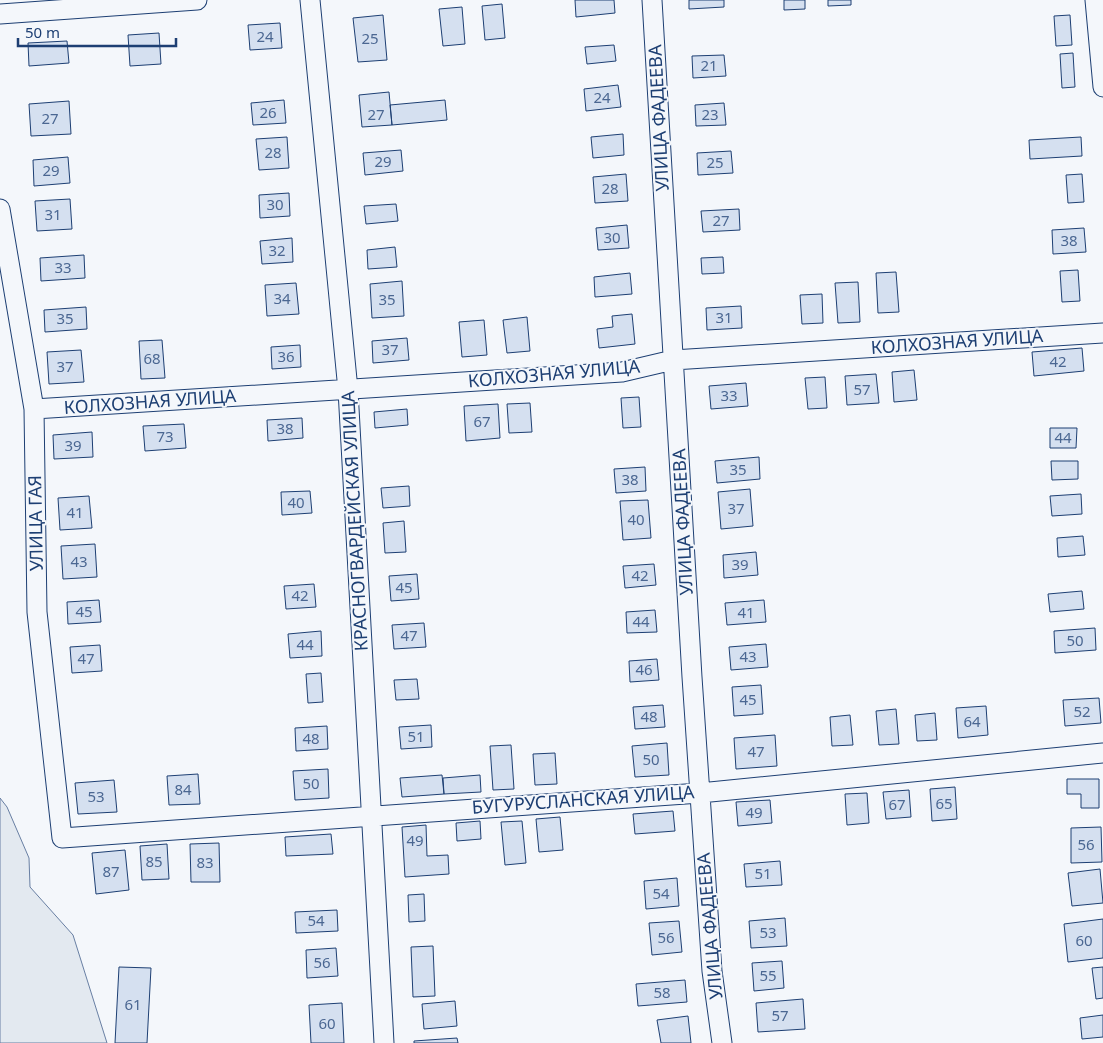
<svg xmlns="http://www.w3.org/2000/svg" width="1103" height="1043" font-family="'Noto Sans',sans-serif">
<rect width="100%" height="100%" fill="#f4f7fb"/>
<path fill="#e3e9f0" stroke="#687fa3" d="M0,798L7,807L29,858L30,887L73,935L107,1043H0Z"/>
<path fill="#d5e0f0" stroke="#1d3f73" d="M575,0H614L615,13L576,17Z
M689,0H724V7L689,9Z
M784,0H805V9L784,10Z
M828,0H851V5L828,6Z
M502,4L505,38L485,40L482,6Z
M462,7L465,44L443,46L439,9Z
M383,15L387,60L358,62L353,18Z
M1070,15L1072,45L1056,46L1054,16Z
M280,23L282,48L250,50L248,25Z
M159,33L161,64L130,66L128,35Z
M67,41L69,63L29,66L28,43Z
M614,45L616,61L587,64L585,47Z
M1073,53L1075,87L1062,88L1060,54Z
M724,55L726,76L693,78L692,56Z
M618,85L621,107L586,111L584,89Z
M389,92L392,125L362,127L359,95Z
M284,100L286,123L253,125L251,103Z
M445,100L447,120L392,125L390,105Z
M69,101L71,134L31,136L29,104Z
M724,103L726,125L696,126L695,105Z
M623,134L624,155L593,158L591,137Z
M287,137L289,168L259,170L256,139Z
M1081,137L1082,156L1030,159L1029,140Z
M401,150L403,171L365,175L363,153Z
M731,151L733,173L698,175L697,153Z
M68,157L70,183L34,186L33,160Z
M626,174L628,201L595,203L593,177Z
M1082,174L1084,202L1068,203L1066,175Z
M289,193L290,216L260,218L259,195Z
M70,199L72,229L37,231L35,201Z
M396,204L398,221L366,224L364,206Z
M739,209L740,230L703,232L701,211Z
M627,225L629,248L598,250L596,228Z
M1084,228L1086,252L1053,254L1052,230Z
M292,238L293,262L262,264L260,241Z
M395,247L397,267L368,269L367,250Z
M84,255L85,278L41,281L40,258Z
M723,257L724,273L702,274L701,258Z
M1078,270L1080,301L1062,302L1060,271Z
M896,272L899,312L878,313L876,273Z
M630,273L632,294L595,297L594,277Z
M402,281L404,316L372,318L370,284Z
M858,282L860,322L838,323L835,283Z
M296,283L299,314L267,316L265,285Z
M822,294L823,323L802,324L800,295Z
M741,306L742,328L707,330L706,308Z
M86,307L87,329L45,332L44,310Z
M632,314L635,344L599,348L597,329L613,327L612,316Z
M527,317L530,351L507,353L503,320Z
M484,320L487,355L462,357L459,322Z
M407,338L409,360L373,363L372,341Z
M162,340L165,378L141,379L139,341Z
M300,345L301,367L272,369L271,347Z
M1082,348L1084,371L1034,376L1032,352Z
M81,350L84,382L49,384L47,352Z
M914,370L917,400L894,402L892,372Z
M876,374L879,403L847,405L845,376Z
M825,377L827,408L808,409L805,378Z
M746,383L748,406L711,409L709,386Z
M639,397L641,427L623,428L621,398Z
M530,403L532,432L509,433L507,404Z
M498,404L500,438L466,441L464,406Z
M407,409L408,425L375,428L374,412Z
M302,418L303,438L268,441L267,420Z
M184,424L186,448L145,451L143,426Z
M1050,428H1077L1076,448H1050Z
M92,432L93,457L54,459L53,435Z
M759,457L760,479L717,483L715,461Z
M1051,461H1078V479L1052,480Z
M645,467L646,491L616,493L614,469Z
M409,486L410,506L383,508L381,488Z
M750,489L753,526L721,529L718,492Z
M310,491L312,513L282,515L281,492Z
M1081,494L1082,514L1052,516L1050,496Z
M89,496L92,528L60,530L58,498Z
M648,500L651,538L623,540L620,501Z
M404,521L406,552L385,553L383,523Z
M1083,536L1085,555L1058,557L1057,538Z
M95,544L97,577L63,579L61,546Z
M756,552L758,575L724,578L723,555Z
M654,564L656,585L625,588L623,566Z
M417,574L419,599L391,601L389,576Z
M314,584L316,607L286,609L284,586Z
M1082,591L1084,609L1050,612L1048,594Z
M99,600L101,622L68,624L67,602Z
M764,600L766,622L727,625L725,603Z
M655,610L657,632L627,633L626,612Z
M424,623L426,647L394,649L392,625Z
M1095,628L1096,650L1055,653L1054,631Z
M321,631L322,656L290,658L288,634Z
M766,644L768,667L731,670L729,647Z
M100,645L102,671L72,673L70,647Z
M657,659L659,680L630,682L629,661Z
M321,673L323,702L308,703L306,674Z
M417,679L419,699L396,700L394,680Z
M761,685L763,714L734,716L732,687Z
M1099,698L1101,723L1065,726L1063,700Z
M663,705L665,727L635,729L633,707Z
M986,706L988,735L958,738L956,708Z
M896,709L899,744L879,745L876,711Z
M935,713L937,740L917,741L915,715Z
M850,715L853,745L832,746L830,717Z
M431,725L432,747L401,749L399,727Z
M327,726L328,749L296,751L295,728Z
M775,735L777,766L736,769L734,738Z
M667,743L669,775L635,777L632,746Z
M511,745L514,789L493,790L490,746Z
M555,753L557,784L535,785L533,754Z
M328,769L329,798L295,800L293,771Z
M198,774L200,804L169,805L167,776Z
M442,775L444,794L402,797L400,778Z
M480,775L481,792L444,794L443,778Z
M1067,779H1099V808H1081V794H1067Z
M114,780L117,812L78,814L75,783Z
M955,787L957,819L932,821L930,789Z
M909,790L911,817L886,819L883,792Z
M867,793L869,823L847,825L845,794Z
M770,800L772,823L738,826L736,802Z
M673,811L675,831L635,834L633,814Z
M560,817L563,850L539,852L536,819Z
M480,821L481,839L457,841L456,823Z
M522,821L526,863L505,865L501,822Z
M426,825L427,856L448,855L449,874L405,877L402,827Z
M1101,827L1102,862L1071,863V828Z
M331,834L333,854L286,856L285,837Z
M219,843L220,882H191L190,844Z
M167,844L169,879L142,880L140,846Z
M125,850L129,890L96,894L92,853Z
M780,861L782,885L746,887L744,864Z
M1100,869L1103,903L1072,906L1068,873Z
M677,878L679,906L646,909L644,881Z
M424,894L425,921L409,922L408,895Z
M337,910L338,931L296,933L295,912Z
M785,918L787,946L751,948L749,921Z
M1103,919V958L1068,962L1064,924Z
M679,921L682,952L652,955L649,923Z
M433,946L435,996L413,997L411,947Z
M336,948L338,976L307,978L306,950Z
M782,961L784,988L754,991L752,963Z
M119,967L151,968L147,1043H115Z
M1103,967V998L1096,999L1092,968Z
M685,980L687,1002L638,1006L636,984Z
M803,999L805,1029L758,1032L756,1003Z
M455,1001L457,1026L424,1029L422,1004Z
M342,1003L344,1043H311L309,1005Z
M1103,1015V1037L1082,1039L1080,1018Z
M688,1016L691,1043H661L657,1020Z
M457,1038L458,1043H414V1041Z"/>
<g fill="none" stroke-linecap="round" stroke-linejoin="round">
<defs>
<path id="street" d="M310,0L348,390L384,1043
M652,0L692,677L712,971L722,1043
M1095,0L1103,87
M0,14L197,0
M0,209L34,409L37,612L62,838L700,793L1103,753
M34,409L622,372L673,360L1103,333"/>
</defs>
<use href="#street" stroke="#1d3f73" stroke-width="21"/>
<use href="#street" stroke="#f4f7fb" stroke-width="19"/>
</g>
<g text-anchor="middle" stroke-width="4" stroke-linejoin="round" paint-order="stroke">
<g font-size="15" fill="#4b6792">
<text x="265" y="42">24</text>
<text x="370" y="44">25</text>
<text x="709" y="71">21</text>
<text x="602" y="103">24</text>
<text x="268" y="118">26</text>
<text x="376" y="120">27</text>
<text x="710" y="120">23</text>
<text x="50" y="124">27</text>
<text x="273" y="158">28</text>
<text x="383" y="167">29</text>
<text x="715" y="168">25</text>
<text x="51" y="176">29</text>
<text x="610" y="194">28</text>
<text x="275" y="210">30</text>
<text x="53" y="220">31</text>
<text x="721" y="226">27</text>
<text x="612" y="243">30</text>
<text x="1069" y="246">38</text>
<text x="277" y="256">32</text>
<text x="63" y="273">33</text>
<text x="282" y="304">34</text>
<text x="387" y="305">35</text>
<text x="724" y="323">31</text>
<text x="65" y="324">35</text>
<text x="390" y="355">37</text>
<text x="286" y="362">36</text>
<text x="152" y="364">68</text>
<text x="1058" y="367">42</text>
<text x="65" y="372">37</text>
<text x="862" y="395">57</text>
<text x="729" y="401">33</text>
<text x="482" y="427">67</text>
<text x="285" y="434">38</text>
<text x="165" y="442">73</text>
<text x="1063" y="443">44</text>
<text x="73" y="451">39</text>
<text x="738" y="475">35</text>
<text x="630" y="485">38</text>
<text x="296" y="508">40</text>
<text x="736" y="514">37</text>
<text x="75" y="518">41</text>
<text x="636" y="525">40</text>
<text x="79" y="567">43</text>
<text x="740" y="570">39</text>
<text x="640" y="581">42</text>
<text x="404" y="593">45</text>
<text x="300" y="601">42</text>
<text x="84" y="617">45</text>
<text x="746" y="618">41</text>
<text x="641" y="627">44</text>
<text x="409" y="641">47</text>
<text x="1075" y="646">50</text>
<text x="305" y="650">44</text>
<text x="748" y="662">43</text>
<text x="86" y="664">47</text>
<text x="644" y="675">46</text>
<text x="748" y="705">45</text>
<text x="1082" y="717">52</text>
<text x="649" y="722">48</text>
<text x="972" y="727">64</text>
<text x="416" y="742">51</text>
<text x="311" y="744">48</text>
<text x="756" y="757">47</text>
<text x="651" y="765">50</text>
<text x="311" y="789">50</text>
<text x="183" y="795">84</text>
<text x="96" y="802">53</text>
<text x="944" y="809">65</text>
<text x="897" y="810">67</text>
<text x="754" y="818">49</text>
<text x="415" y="846">49</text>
<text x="1086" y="850">56</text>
<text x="154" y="867">85</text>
<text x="205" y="868">83</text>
<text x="111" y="877">87</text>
<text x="763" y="879">51</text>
<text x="661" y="899">54</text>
<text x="316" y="926">54</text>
<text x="768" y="938">53</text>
<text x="666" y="943">56</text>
<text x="1084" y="946">60</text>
<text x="322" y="968">56</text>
<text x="768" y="981">55</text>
<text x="662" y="998">58</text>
<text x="133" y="1010">61</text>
<text x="780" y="1021">57</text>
<text x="327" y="1029">60</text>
</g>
<g font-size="18" fill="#1d3f73" stroke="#f4f7fb">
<text transform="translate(659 118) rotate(-93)" y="6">УЛИЦА ФАДЕЕВА</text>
<text transform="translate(957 342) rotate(-4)" y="6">КОЛХОЗНАЯ УЛИЦА</text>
<text transform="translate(554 374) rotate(-5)" y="6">КОЛХОЗНАЯ УЛИЦА</text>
<text transform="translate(150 402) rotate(-4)" y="6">КОЛХОЗНАЯ УЛИЦА</text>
<text transform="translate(355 521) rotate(-93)" y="6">КРАСНОГВАРДЕЙСКАЯ УЛИЦА</text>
<text transform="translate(683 522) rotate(-93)" y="6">УЛИЦА ФАДЕЕВА</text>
<text transform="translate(36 523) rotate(-91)" y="6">УЛИЦА ГАЯ</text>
<text transform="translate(583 800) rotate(-4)" y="6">БУГУРУСЛАНСКАЯ УЛИЦА</text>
<text transform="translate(710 926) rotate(-95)" y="6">УЛИЦА ФАДЕЕВА</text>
</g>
</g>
<path d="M18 38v8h158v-8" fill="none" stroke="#1d3f73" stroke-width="2.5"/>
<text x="25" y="38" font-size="15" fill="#1d3f73" stroke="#f4f7fb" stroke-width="4" paint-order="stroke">50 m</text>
</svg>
